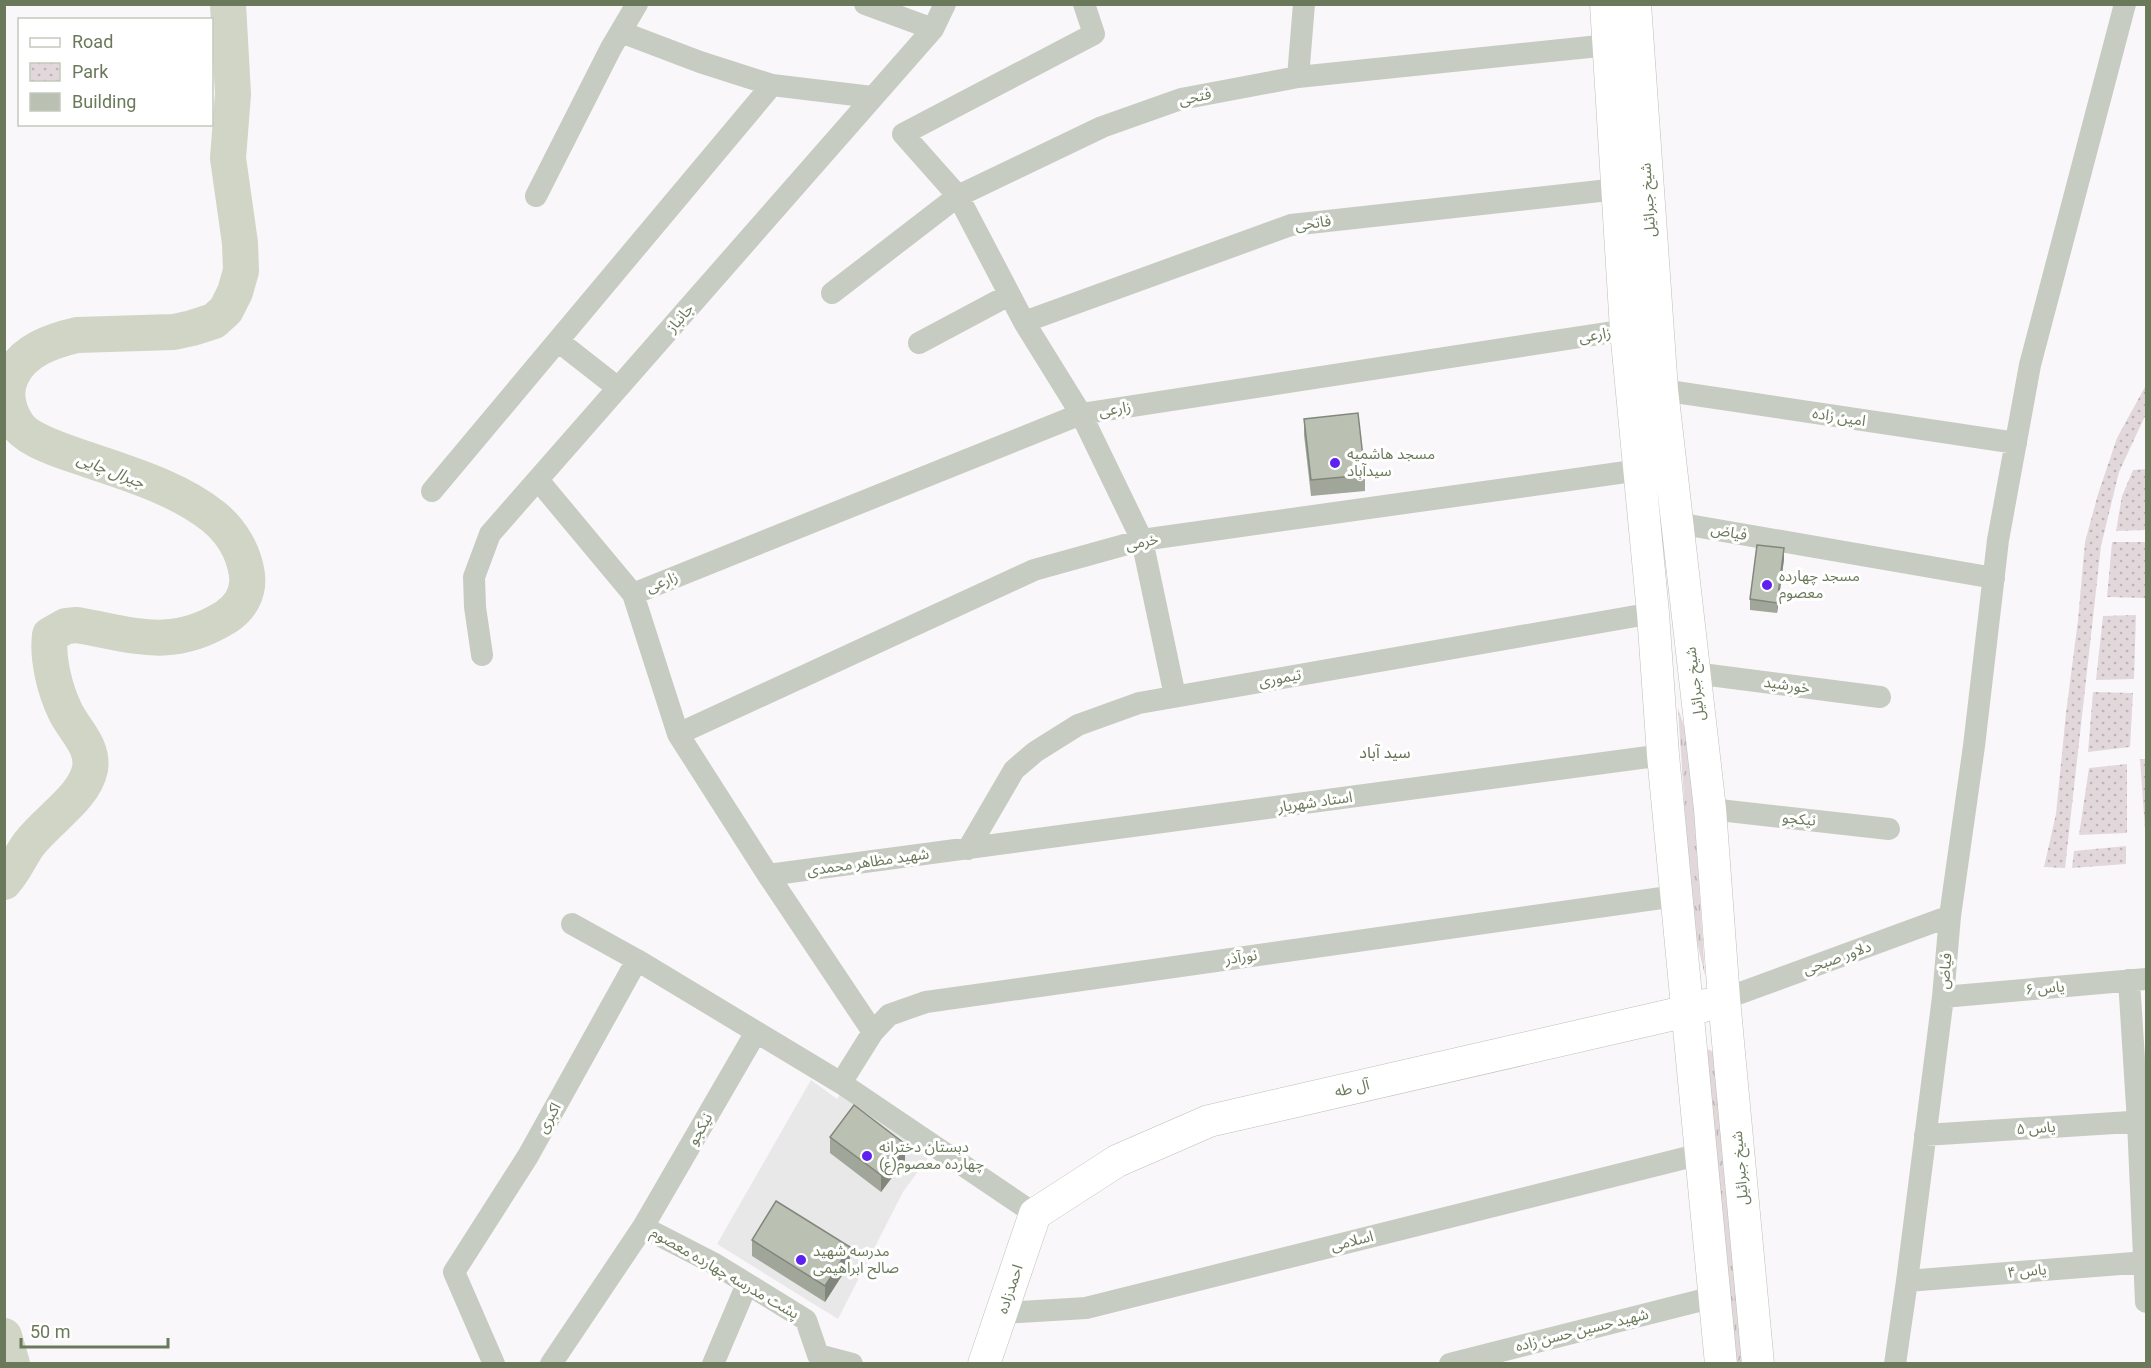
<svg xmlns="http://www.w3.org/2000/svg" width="2151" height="1368" font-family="Roboto,'Noto Sans Arabic',sans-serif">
<defs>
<pattern id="grass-tufts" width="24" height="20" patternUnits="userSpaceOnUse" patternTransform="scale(1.5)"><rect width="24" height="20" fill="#e2d8db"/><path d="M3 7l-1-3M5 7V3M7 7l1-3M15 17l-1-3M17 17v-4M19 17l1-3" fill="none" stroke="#bbb4b5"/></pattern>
<pattern id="park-dots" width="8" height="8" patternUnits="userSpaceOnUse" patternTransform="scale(1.5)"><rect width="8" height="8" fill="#e2d8db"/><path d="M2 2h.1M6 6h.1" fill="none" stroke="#bbb4b5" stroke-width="1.8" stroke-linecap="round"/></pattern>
</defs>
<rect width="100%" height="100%" fill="#faf7fa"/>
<path fill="#e9e8e8" d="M811,1080L837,1099L843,1090L931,1154L903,1192L838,1319L717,1244Z"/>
<path fill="url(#grass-tufts)" d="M1678,708L1690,744L1705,976L1692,920Z
M1709,1049L1716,1055L1745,1363H1735L1706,1055Z"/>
<path fill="url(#park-dots)" d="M2146,385V414L2119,472L2101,546L2065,868L2044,867L2056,814L2066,713L2078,620L2085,542L2098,494L2117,438Z
M2146,469V530L2116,531L2122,496L2133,470Z
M2112,542H2146V598L2107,597Z
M2136,615L2134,679L2096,680L2103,616Z
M2093,692L2133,693L2130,747L2088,752Z
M2140,759H2146V829H2145Z
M2127,764V833L2079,835L2089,768Z
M2126,846V864L2072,868L2074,851Z"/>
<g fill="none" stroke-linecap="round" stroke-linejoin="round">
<path stroke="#d0d5c6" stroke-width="36" d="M4,882C15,870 20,856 29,844C47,820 84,798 90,769C94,746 74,730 65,711C55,690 47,659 50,635L66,626L77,625C135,635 171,651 226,617C241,607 249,593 247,575C244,553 232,532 214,517C178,488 129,474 86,459C68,453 32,442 20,428C9,414 3,394 11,377C22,351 51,341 77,335L174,332L192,328L214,321L226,310L235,292L241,271L240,243L228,158L233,94L228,4
M4,1336L12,1364"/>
<defs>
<path id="secondary" d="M1606,4L1626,330L1653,613L1663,755L1721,1364
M1635,4L1662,390L1710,809L1724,999L1758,1364
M984,1364L1035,1214L1117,1161L1209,1121L1688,1011L1706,1005"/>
</defs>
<use href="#secondary" stroke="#bbc1b5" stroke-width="33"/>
<path stroke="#c7ccc2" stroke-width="22" d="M865,4L933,29
M1084,4L1094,34L903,134L958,196L1024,322L1081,414L1142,540L1175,696
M621,32L700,62L772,85L872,97
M1298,77L1304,4
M536,196L611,48L637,4
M832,293L958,196L1102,127L1181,99L1298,77L1609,45
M1024,322L1291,225L1618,189
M558,341L618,388
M919,343L1009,295
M1662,390L2016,443
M538,480L633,594L678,734L768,875L873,1032
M432,491L772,85
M1677,523L1994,578
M633,594L1081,414L1626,330
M482,655L475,607L474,577L490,534L933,29L945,4
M1694,673L1880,697
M678,734L1034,570L1142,540L1640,470
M1710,809L1889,829
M968,849L1014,770L1035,752L1078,725L1139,703L1653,613
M768,875L1663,755
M572,924L637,960L841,1083L1035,1214
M2129,980L2138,1122L2146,1302
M1943,997L2146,979
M1724,999L1950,916
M841,1083L873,1032L889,1015L926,1002L1676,896
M1925,1135L2146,1121
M643,1227L715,1264L806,1320L818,1355L852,1364
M1907,1281L2146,1262
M1002,1313L1086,1308L1701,1154
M494,1364L454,1272L528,1156L637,960
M551,1364L643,1227L756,1032
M713,1364L747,1284
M1450,1364L1714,1297
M1895,1364L1907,1281L1943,997L1950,916L1974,746L1998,540L2030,365L2125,4"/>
<use href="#secondary" stroke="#fff" stroke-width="32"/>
</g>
<path fill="#a0a699" d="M1304,419L1365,475V491L1311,496L1304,435Z
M1784,559L1777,613L1750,610V599Z
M830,1137L905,1160L881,1192L830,1153Z
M752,1240L850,1263L825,1302L752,1256Z"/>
<path fill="#82877d" d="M1784,548V559L1777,613V603Z
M905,1144V1160L881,1192V1175Z
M850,1247V1263L825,1302V1286Z"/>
<path fill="#bac1b2" stroke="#82877d" stroke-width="1.5" d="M1358,413L1365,475L1311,480L1304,419Z
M1757,545L1784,548L1777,603L1750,599Z
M854,1105L905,1144L881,1175L830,1137Z
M776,1201L850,1247L825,1286L752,1240Z"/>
<g fill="#5e21f1" stroke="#fff" stroke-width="2">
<circle cx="1335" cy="463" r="6"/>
<circle cx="1767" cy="585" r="6"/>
<circle cx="867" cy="1156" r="6"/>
<circle cx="801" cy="1260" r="6"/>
</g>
<g text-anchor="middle" stroke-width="6" stroke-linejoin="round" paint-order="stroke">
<g font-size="15" fill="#697959" stroke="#fff">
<text transform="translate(1195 97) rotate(-12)" y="5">فتحی</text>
<text transform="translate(1648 200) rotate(-94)" y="5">شیخ جبرائیل</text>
<text transform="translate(1313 223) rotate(-7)" y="5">فاتحی</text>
<text transform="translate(680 318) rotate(-49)" y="5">جانباز</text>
<text transform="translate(1595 335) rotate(-9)" y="5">زارعی</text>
<text transform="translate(1115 409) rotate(-9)" y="5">زارعی</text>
<text transform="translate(1839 417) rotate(9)" y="5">امین زاده</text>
<text transform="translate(1729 532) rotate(10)" y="5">فیاض</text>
<text transform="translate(1142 542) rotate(-12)" y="5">خرمی</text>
<text transform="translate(662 582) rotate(-22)" y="5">زارعی</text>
<text transform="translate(1280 678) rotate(-10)" y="5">تیموری</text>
<text transform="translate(1695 684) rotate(-97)" y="5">شیخ جبرائیل</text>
<text transform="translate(1787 685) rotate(8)" y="5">خورشید</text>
<text transform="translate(1315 802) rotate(-8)" y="5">استاد شهریار</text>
<text transform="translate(1799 819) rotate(6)" y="5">نیکجو</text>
<text transform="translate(868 862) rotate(-8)" y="5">شهید مظاهر محمدی</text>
<text transform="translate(1241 957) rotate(-8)" y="5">نورآذر</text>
<text transform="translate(1837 958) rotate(-20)" y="5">دلاور صبحی</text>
<text transform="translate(1945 971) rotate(-85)" y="5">فیاض</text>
<text transform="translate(2045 988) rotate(-5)" y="5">یاس ۶</text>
<text transform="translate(1352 1088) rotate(-13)" y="5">آل طه</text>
<text transform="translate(549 1118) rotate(-61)" y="5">اکبری</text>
<text transform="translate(2036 1128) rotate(-4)" y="5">یاس ۵</text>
<text transform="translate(700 1129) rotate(-60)" y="5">نیکجو</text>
<text transform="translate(1740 1168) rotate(-95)" y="5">شیخ جبرائیل</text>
<text transform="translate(1352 1241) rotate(-14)" y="5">اسلامی</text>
<text transform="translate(2027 1271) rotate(-5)" y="5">یاس ۴</text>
<text transform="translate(725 1273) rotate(30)" y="5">پشت مدرسه چهارده معصوم</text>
<text transform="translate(1010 1289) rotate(-71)" y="5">احمدزاده</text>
<text transform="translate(1582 1330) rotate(-14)" y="5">شهید حسین حسن زاده</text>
</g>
<g font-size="15" fill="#697959" stroke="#fff" text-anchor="start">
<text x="1347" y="459">مسجد هاشمیه<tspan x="1347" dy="17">سیدآباد</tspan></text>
<text x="1779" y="581">مسجد چهارده<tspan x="1779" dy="17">معصوم</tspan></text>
<text x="879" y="1152">دبستان دخترانه<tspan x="879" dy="17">چهارده معصوم(ع)</tspan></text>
<text x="813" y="1256">مدرسه شهید<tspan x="813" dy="17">صالح ابراهیمی</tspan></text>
</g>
<g font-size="16" font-style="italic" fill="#6d7658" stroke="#fff">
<text transform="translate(111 470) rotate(21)" y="6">جیرال چایی</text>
</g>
<g font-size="16" fill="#626f55" stroke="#fff">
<text x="1385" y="758">سید آباد</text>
</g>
</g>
<rect width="2151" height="1368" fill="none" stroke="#697959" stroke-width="12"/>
<rect x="18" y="18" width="195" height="108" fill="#ffffff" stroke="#c3c9bd" stroke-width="1.5"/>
<rect x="30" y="38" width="30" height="9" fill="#ffffff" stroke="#c3c9bd" stroke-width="1.5"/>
<text x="72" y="48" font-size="18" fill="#697959">Road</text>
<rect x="30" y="63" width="30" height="18" fill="url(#park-dots)" stroke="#c3c9bd" stroke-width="1.5"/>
<text x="72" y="78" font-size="18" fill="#697959">Park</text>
<rect x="30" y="93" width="30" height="18" fill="#bac1b2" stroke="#c3c9bd" stroke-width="1.5"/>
<text x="72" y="108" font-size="18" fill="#697959">Building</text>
<path d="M21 1338v9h147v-9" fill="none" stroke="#697959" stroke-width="3"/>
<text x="30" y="1338" font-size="18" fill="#697959" stroke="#ffffff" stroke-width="4.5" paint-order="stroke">50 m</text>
</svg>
